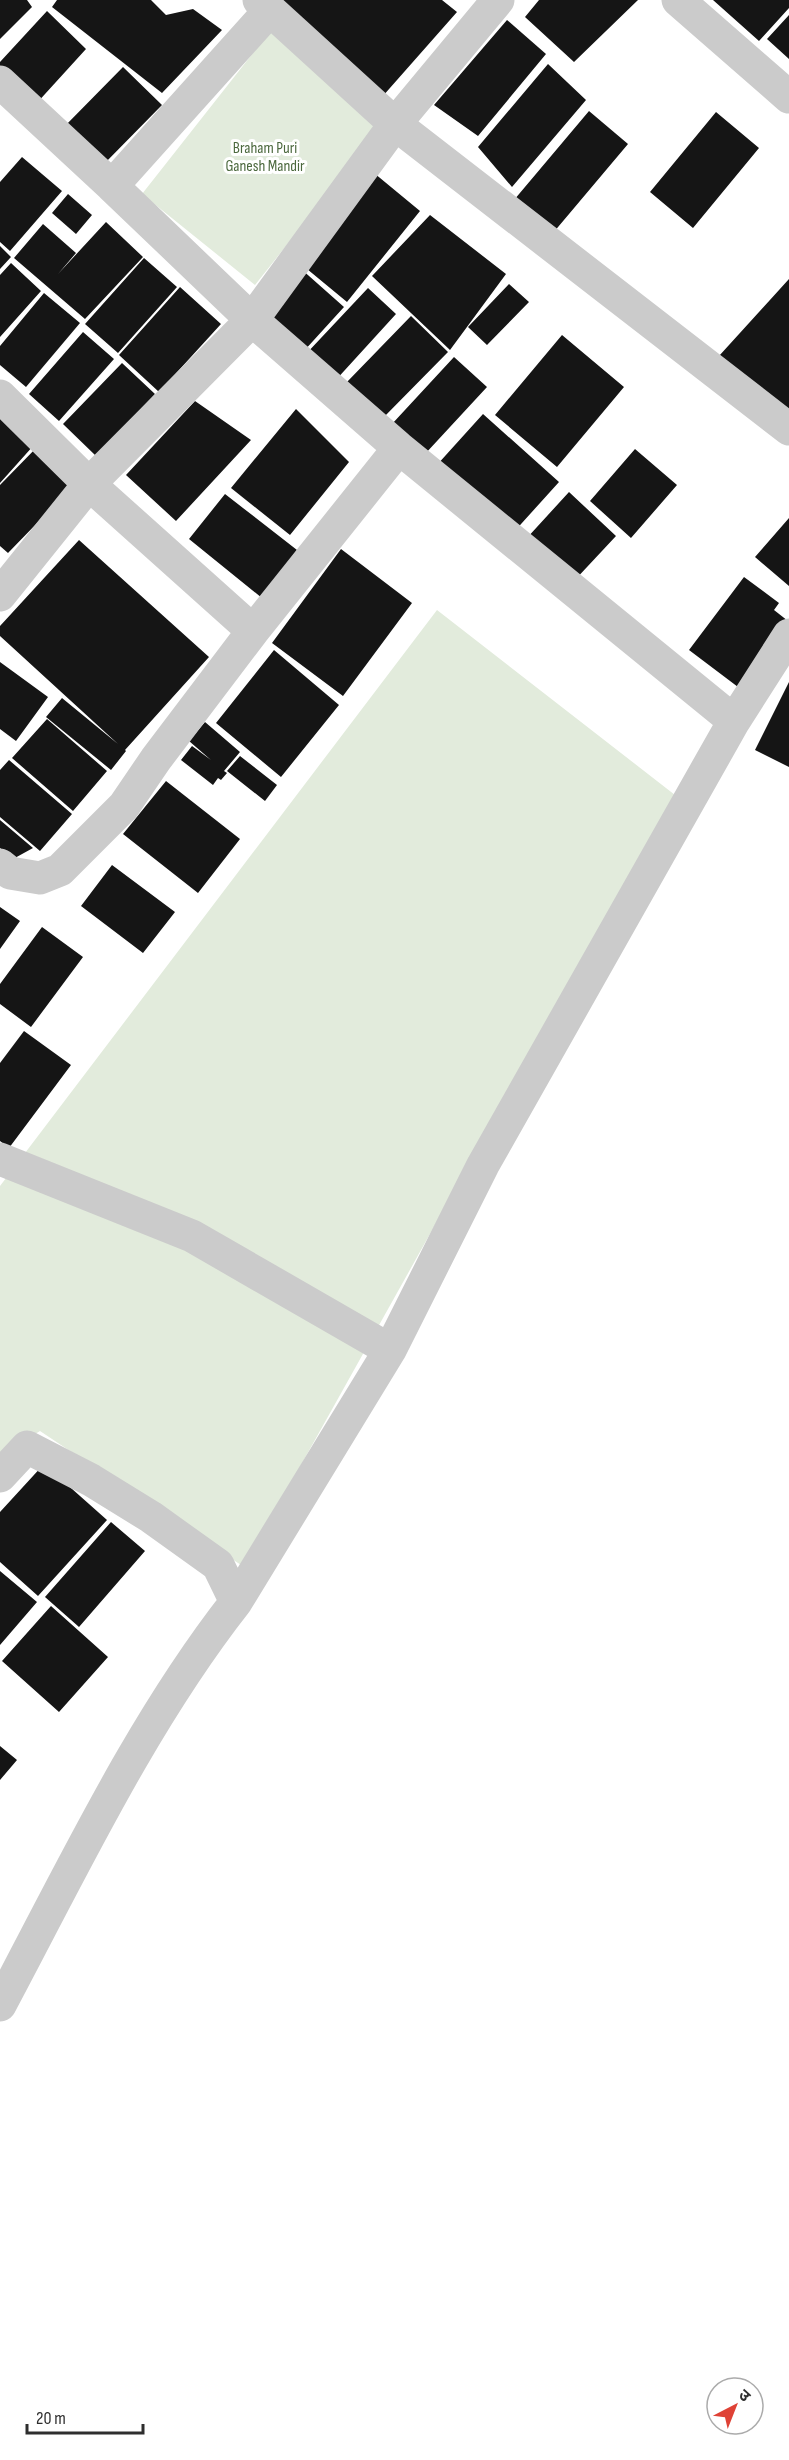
<svg xmlns="http://www.w3.org/2000/svg" width="789" height="2460" font-family="'Sofia Sans Condensed','Noto Sans Devanagari',sans-serif">
<rect width="100%" height="100%" fill="#fff"/>
<path fill="#e2ebdc" d="M272,29L385,121L255,285L142,194Z
M437,610L675,795L244,1567L40,1431L0,1456V1186Z"/>
<path fill="#151515" d="M0,0H27L32,7L0,39Z
M57,0H151L166,15L193,9L222,30L162,93L52,7Z
M268,0H442L457,12L382,97Z
M539,0H638L574,62L525,17Z
M713,0H789V8L759,41Z
M47,11L86,49L35,105L0,69V62Z
M789,15V59L767,39Z
M507,20L546,54L478,136L434,105Z
M548,64L586,100L512,187L478,147Z
M123,67L162,105L103,165L62,129Z
M589,111L628,144L553,233L514,200Z
M716,112L759,148L693,228L650,192Z
M22,157L62,191L10,251L0,242V182Z
M374,173L420,211L347,302L301,264Z
M68,194L92,215L76,234L52,213Z
M430,215L506,274L450,350L372,276Z
M106,222L143,257L85,319L14,258L43,224L76,253L58,274Z
M0,246L11,257L0,269Z
M144,258L177,287L118,353L85,324Z
M11,263L41,291L0,337V275Z
M300,268L344,307L303,352L260,314Z
M789,279V421L719,356Z
M509,284L529,302L487,345L468,327Z
M180,287L221,324L159,392L119,355Z
M368,288L396,314L334,382L305,355Z
M44,293L80,323L26,387L0,365V346Z
M411,316L448,352L382,419L346,383Z
M83,332L114,359L59,421L29,394Z
M562,335L624,387L557,467L495,415Z
M454,357L487,387L425,454L392,424Z
M122,363L155,394L96,456L63,424Z
M195,401L251,440L176,521L126,475Z
M296,409L349,462L290,535L231,488Z
M0,414L34,445L0,483Z
M483,414L559,482L512,534L436,466Z
M39,445L76,483L8,553L0,546V485Z
M635,449L677,485L631,538L590,501Z
M569,492L616,536L573,582L526,539Z
M225,494L297,550L262,598L189,539Z
M789,518V586L755,557Z
M79,540L209,657L125,750L126,751L111,770L46,717L62,698L118,744L0,636V626Z
M341,549L412,603L343,696L272,643Z
M744,577L779,603L774,610L788,621L738,687L689,650Z
M274,650L339,705L281,777L216,723Z
M0,662L48,697L16,741L0,729Z
M789,682V767L755,750Z
M47,719L107,771L73,811L12,758Z
M205,722L240,752L224,771L227,773L221,780L218,778L213,785L181,760L192,746L211,760L189,741Z
M240,756L277,785L265,801L227,771Z
M9,760L72,814L40,851L0,817V770Z
M166,781L240,839L198,893L123,834Z
M0,820L33,848L13,859L0,848Z
M112,865L175,912L143,953L81,906Z
M0,907L20,921L0,949Z
M42,927L83,957L31,1027L0,1004V984Z
M24,1031L71,1065L9,1148L0,1141V1063Z
M44,1464L107,1520L38,1596L0,1562V1512Z
M111,1522L145,1551L79,1627L45,1597Z
M0,1571L37,1602L0,1645Z
M51,1606L108,1657L59,1712L2,1661Z
M0,1746L17,1760L0,1780Z"/>
<g fill="none" stroke-linecap="round" stroke-linejoin="round">
<path stroke="#cbcbcb" stroke-width="33" d="M259,0L395,124L789,429
M498,0L395,124L252,320L399,448L734,721L789,635
M678,0L789,97
M0,82L112,186L270,10
M0,396L89,484L253,631
M0,595L89,484L252,320L112,186
M0,865L10,873L40,878L60,870L124,806L156,759L253,631L399,448
M0,1159L192,1236L390,1350
M0,1476L27,1447L91,1480L151,1517L218,1565L236,1602C141,1723 72,1870 0,2005
M236,1602L390,1350L483,1165L734,721"/>
</g>
<g text-anchor="middle" stroke-width="6" stroke-linejoin="round" paint-order="stroke">
<g font-size="16" fill="#4b683d" stroke="#fff">
<text x="265" y="153">Braham Puri<tspan x="265" dy="18">Ganesh Mandir</tspan></text>
</g>
</g>
<g transform="translate(735 2406) rotate(42)"><circle r="28" fill="#ffffff" stroke="#ababab" stroke-width="1.5"/>
<path d="M0-4.5L10 22L0 15L-10 22Z" fill="#df4236"/>
<text y="-9" font-size="16" font-weight="bold" text-anchor="middle" fill="#2e2e2e">उ</text>
</g>
<path d="M27 2424v9h116v-9" fill="none" stroke="#2e2e2e" stroke-width="3"/>
<text x="36" y="2424" font-size="18" fill="#2e2e2e" stroke="#ffffff" stroke-width="4.5" paint-order="stroke">20 m</text>
</svg>
